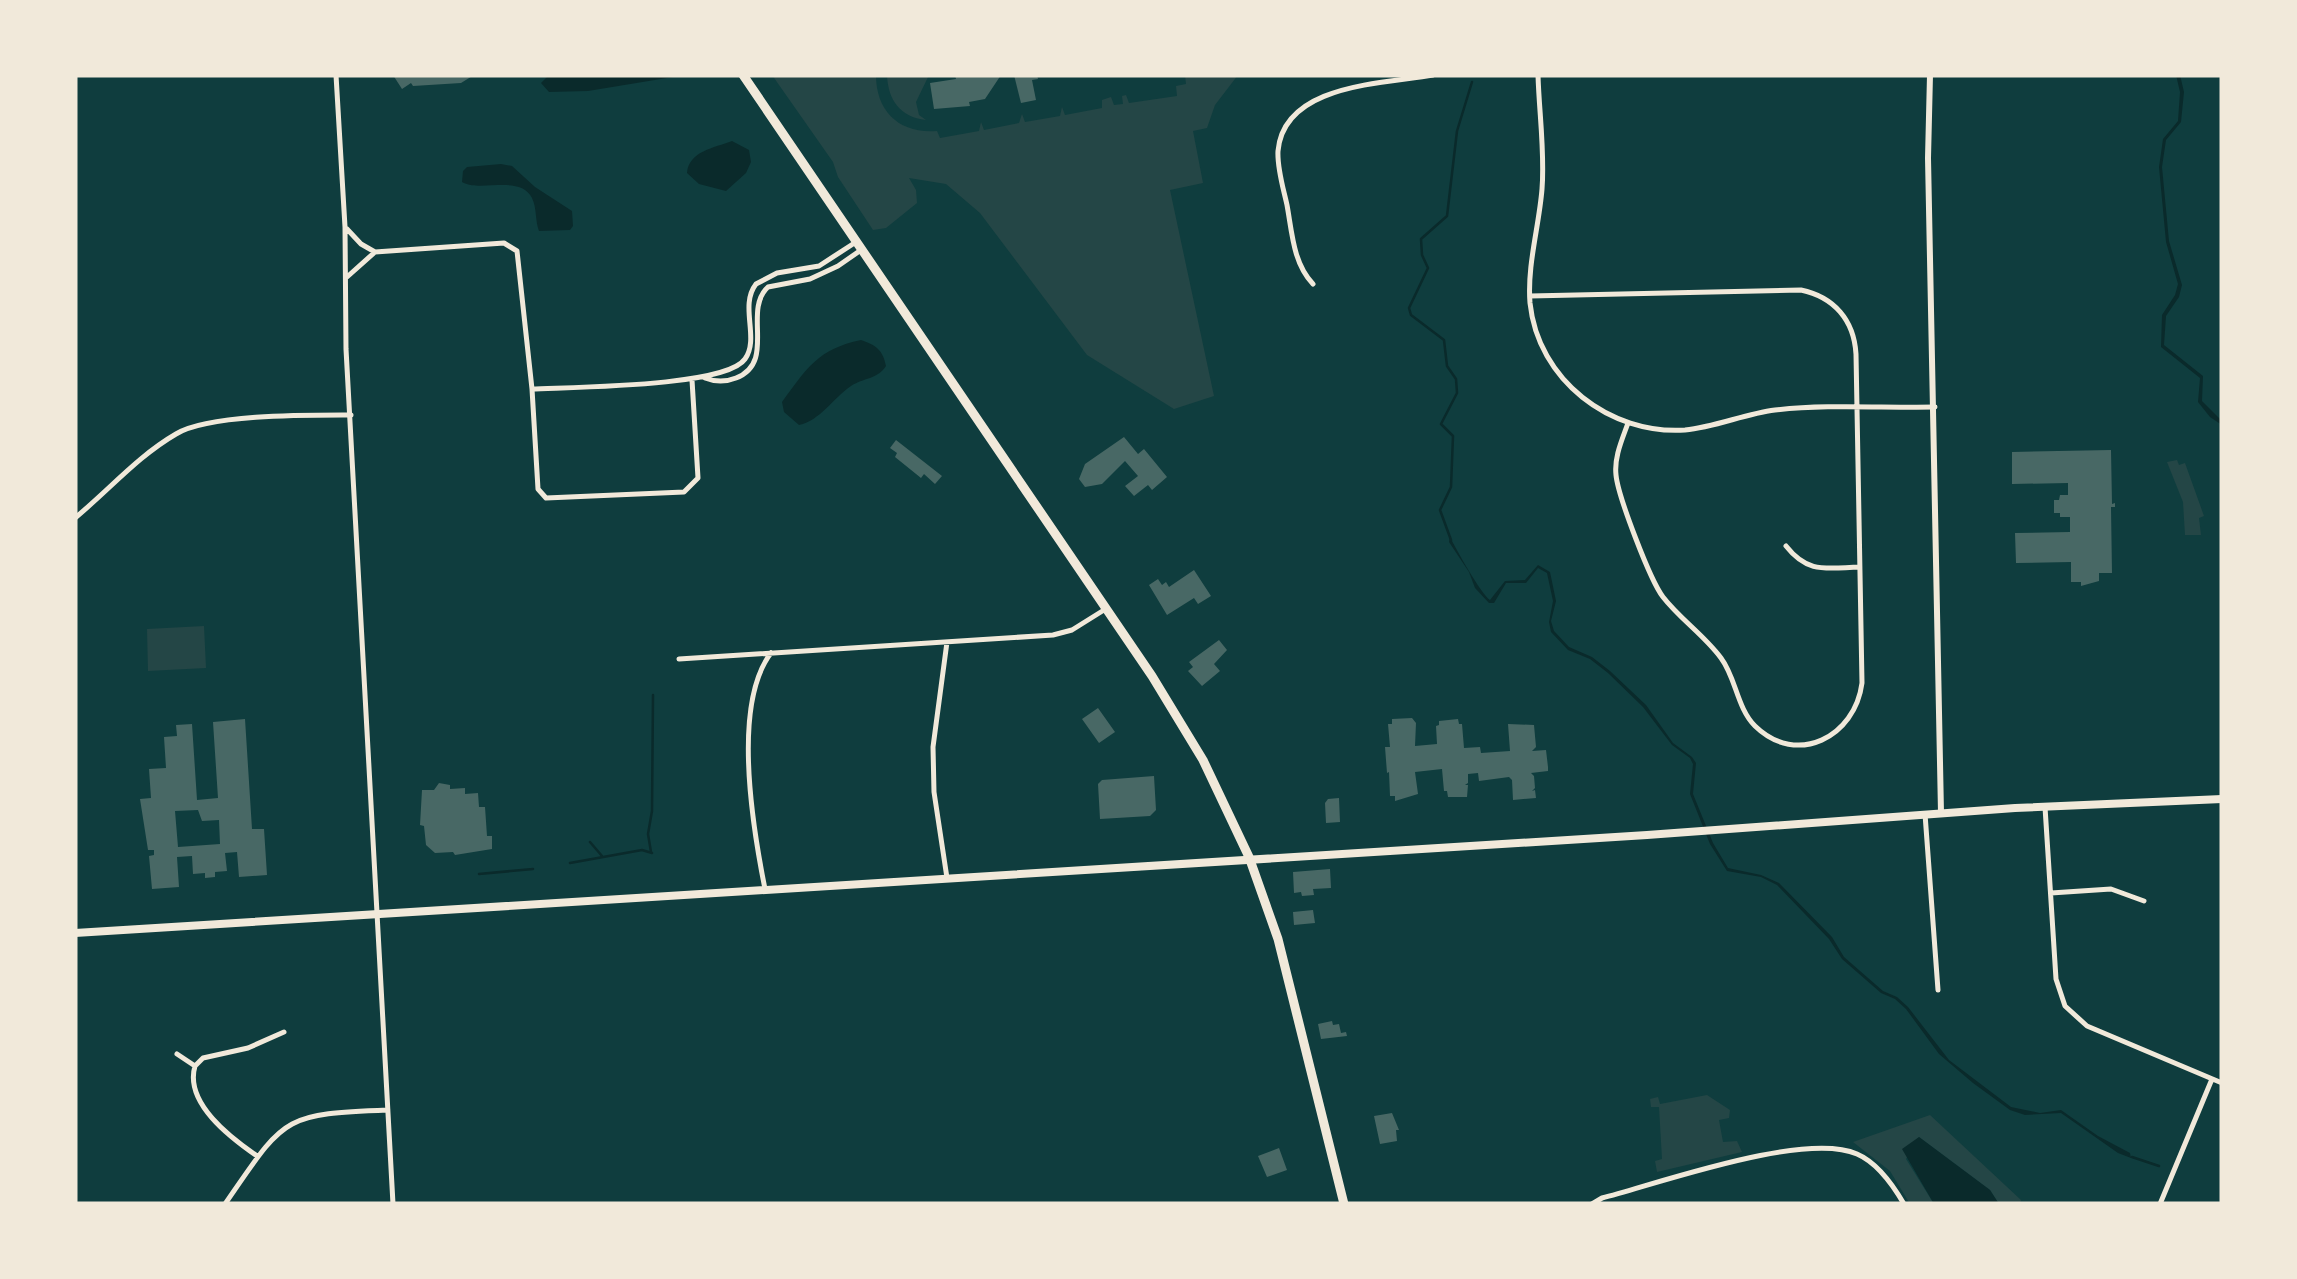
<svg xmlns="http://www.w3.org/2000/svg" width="2297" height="1279" font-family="Montserrat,sans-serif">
<rect width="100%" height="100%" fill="#0f3d3e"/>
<path fill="#244646" d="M772,75H876C876,112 900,134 937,131L940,138L979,131L981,122L984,130L1019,123L1022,114L1025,122L1060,116L1062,107L1065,115L1102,108V100L1111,97L1114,105L1123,104L1122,96L1126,95L1129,103L1177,96L1176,86L1186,84L1185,75H1238L1215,105L1207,128L1193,131L1203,183L1170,190L1214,396L1174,409L1087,355L980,213L946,184L909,178L916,190L917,203L886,228L873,230L838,177L833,162Z
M887,75H929L916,102L919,115L926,120C900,117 888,100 887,75Z
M2177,460L2179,465L2185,463L2204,516L2199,518L2201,535H2185L2183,502L2167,462Z
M204,626L206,668L148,671L147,629Z
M1707,1095L1730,1110L1729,1118L1719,1120L1723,1142L1737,1141L1742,1152L1657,1172L1655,1161L1662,1159L1659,1107H1651L1650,1099L1658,1097L1660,1104Z
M1930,1115L2021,1200L2020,1204H1999L1990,1190L1919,1137L1906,1159L1934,1204H1910L1890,1171L1853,1142Z"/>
<path fill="#0a2a2b" d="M549,75H685L588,91L549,92L541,83Z
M2176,75H2180L2184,92L2181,122L2166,140L2162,167L2169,241L2182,285L2179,297L2166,316L2164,345L2203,376L2202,401L2222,421V425L2210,417L2198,402L2200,378L2161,347L2162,315L2175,295L2178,284L2166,242L2159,167L2163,139L2178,121L2180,92Z
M732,141L749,150L751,162L746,173L726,191L699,184L687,173C689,151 714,148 732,141Z
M501,164L512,166L535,187L572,211L573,226L570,230L539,231C535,221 537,208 532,198C520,174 480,193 462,182L463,171L467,167Z
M861,340C876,345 883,350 886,366C878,379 863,378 851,386C832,399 821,420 799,425L784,412L782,402C807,368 818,349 861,340Z
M1450,537C1456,549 1481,594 1490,600L1505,581L1525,580L1538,565L1550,572L1556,601L1551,621L1554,631L1569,647L1592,657L1610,671L1646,705L1673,743L1692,757L1696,763L1693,794L1713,843L1728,868L1761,875L1779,883L1832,937L1844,957L1883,991L1897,997L1908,1007L1949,1060L2011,1107L2040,1113L2061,1110L2098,1136L2130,1153L2131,1158L2118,1153L2061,1113L2025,1115L2010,1110L1973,1083L1939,1054L1906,1009L1895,999L1881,993L1842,959L1829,939L1777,885L1761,877L1727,871L1710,844L1690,794L1693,764L1690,758L1672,745L1643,707L1608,673L1590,659L1568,650L1551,632L1549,622L1553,601L1547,573L1538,568L1526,583H1506L1494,603H1489L1475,588L1469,572L1449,542Z
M1919,1137L1990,1190L1999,1204H1934L1902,1149Z"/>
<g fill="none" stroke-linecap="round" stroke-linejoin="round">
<path stroke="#0a2a2b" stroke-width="2.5" d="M1451,540L1440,510L1451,487L1453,436L1441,424L1457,393L1456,379L1447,366L1444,340L1411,315L1409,308L1428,268L1422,255L1421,239L1447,216L1457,131L1472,82
M590,842L602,856
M651,852L648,834L652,811L653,695
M570,863L642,850L652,853
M479,874L533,869
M2132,1157L2159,1166"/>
</g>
<path fill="#486865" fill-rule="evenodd" d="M393,75H474L461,83L413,86L411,83L402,89Z
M955,75L965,77L1001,75L985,99L969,102L970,106L934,109L930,83L956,79Z
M1014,75H1037L1038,79L1032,80L1036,100L1021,103Z
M1124,437L1138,454L1144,449L1167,477L1152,490L1148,485L1134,496L1125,486L1138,476L1125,461L1102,484L1085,487L1079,479L1085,464Z
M896,440L942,476L935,484L924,474L921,478L895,457L897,453L890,448Z
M2111,450L2112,504L2115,503V507H2111L2112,573H2099V581L2081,586V582H2071V562L2016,563L2015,533L2070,532V517H2060V513H2054V500H2059L2060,495H2068V483L2012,484V452Z
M1194,570L1211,596L1198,604L1194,598L1167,615L1149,585L1158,579L1162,585L1166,582L1169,587Z
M1219,640L1227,650L1214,664L1220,671L1202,686L1188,671L1193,667L1189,662Z
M1098,708L1115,732L1099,743L1082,719Z
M1412,718L1416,723L1415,746L1437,744L1436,726L1439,725V721L1458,719L1459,724H1462L1464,748L1480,747L1481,753L1510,751L1508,724L1534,725L1536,747L1532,751L1546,750L1548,767V771L1531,773L1534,776L1535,788L1532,791L1535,790L1536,798L1513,800L1512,780L1509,777L1479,781L1478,773L1468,774V783L1465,785H1468L1467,797H1448L1447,791H1444L1442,769L1415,772L1418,794L1395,801V796H1390L1389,772L1387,773L1385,747H1390L1388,724H1392V719Z
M245,719L252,829H264L267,875L239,877L237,852L225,853L227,871L215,872V877L205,878V873L193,874L192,856L177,857L179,887L152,889L149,856L154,855V850H148L140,799L151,798L149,769L166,768L164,737L177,736L176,725L192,724L197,800L218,798L213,722ZM198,810L202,821L219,820L220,844L178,847L175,811Z
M1154,776L1156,810L1150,816L1100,819L1098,784L1102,780Z
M439,783L450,785V789L465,788V794L478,793L479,807H485L487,836H492V849L455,855L453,852L435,853L426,845L424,826L420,825L422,790H434Z
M1339,798L1340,822L1326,823L1325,803L1328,799Z
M1330,869L1331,888L1313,889L1314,895L1302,896L1301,892L1294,893L1293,872Z
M1313,910L1315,923L1294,925L1293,912Z
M1332,1021L1333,1025L1339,1024L1341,1033L1346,1032L1347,1036L1321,1039L1318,1024Z
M1392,1113L1399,1130H1396L1397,1141L1380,1144L1374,1116Z
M1279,1148L1287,1170L1267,1177L1258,1156Z"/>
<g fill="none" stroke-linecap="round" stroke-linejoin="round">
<path stroke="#f1e9da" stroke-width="5" d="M336,75L345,227L346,349L393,1204
M1538,75C1539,112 1545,152 1542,189C1539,227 1527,265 1530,303C1538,380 1610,435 1685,430C1716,427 1744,414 1775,410C1827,404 1882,408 1935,407
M347,229L361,244L375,252
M347,277L375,252L504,243L517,251L532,389L538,489L546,498L684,492L698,478L692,380
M1313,284C1293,263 1292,232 1287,205C1283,187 1277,168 1278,151C1284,84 1382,84 1433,75
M1530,296L1801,290C1834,297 1854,320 1856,354L1862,683C1855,737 1797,767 1755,726C1737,708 1736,678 1721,658C1704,635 1680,619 1663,597C1650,580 1618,496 1616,475C1614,457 1622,440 1628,423
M705,378C715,382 726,382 736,378C777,362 742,311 768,287L810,279L838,266L861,250
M532,389C571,387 726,387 745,359C760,338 739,306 756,284L777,273L819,266L856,242
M75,518C109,490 138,456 176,434C209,414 309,415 351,415
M1786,546C1808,574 1826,568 1859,567
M947,642L933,747L934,792L947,878
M679,659L1053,635L1072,630L1104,610
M2045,807L2056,979L2065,1006L2087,1026L2222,1083
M1925,814L1938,990
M765,889C753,829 732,704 771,653
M2051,893L2111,889L2144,901
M177,1054L195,1066
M195,1066C184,1103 231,1138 257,1156
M195,1066L203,1058L248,1048L284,1032
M225,1204C285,1117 281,1114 388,1110
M1592,1204L1602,1198C1660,1183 1805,1131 1857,1154C1878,1163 1893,1185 1904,1204
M2160,1204L2212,1079"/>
<path stroke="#f1e9da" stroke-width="6" d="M1930,75L1928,158L1941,813"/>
<path stroke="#f1e9da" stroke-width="8" d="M75,933L1647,835L2015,808L2222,799"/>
<path stroke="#f1e9da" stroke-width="9" d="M743,75L1152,676L1203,760L1249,857L1278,939L1344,1204"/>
</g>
<rect width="2297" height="1279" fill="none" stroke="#f1e9da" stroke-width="155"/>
</svg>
